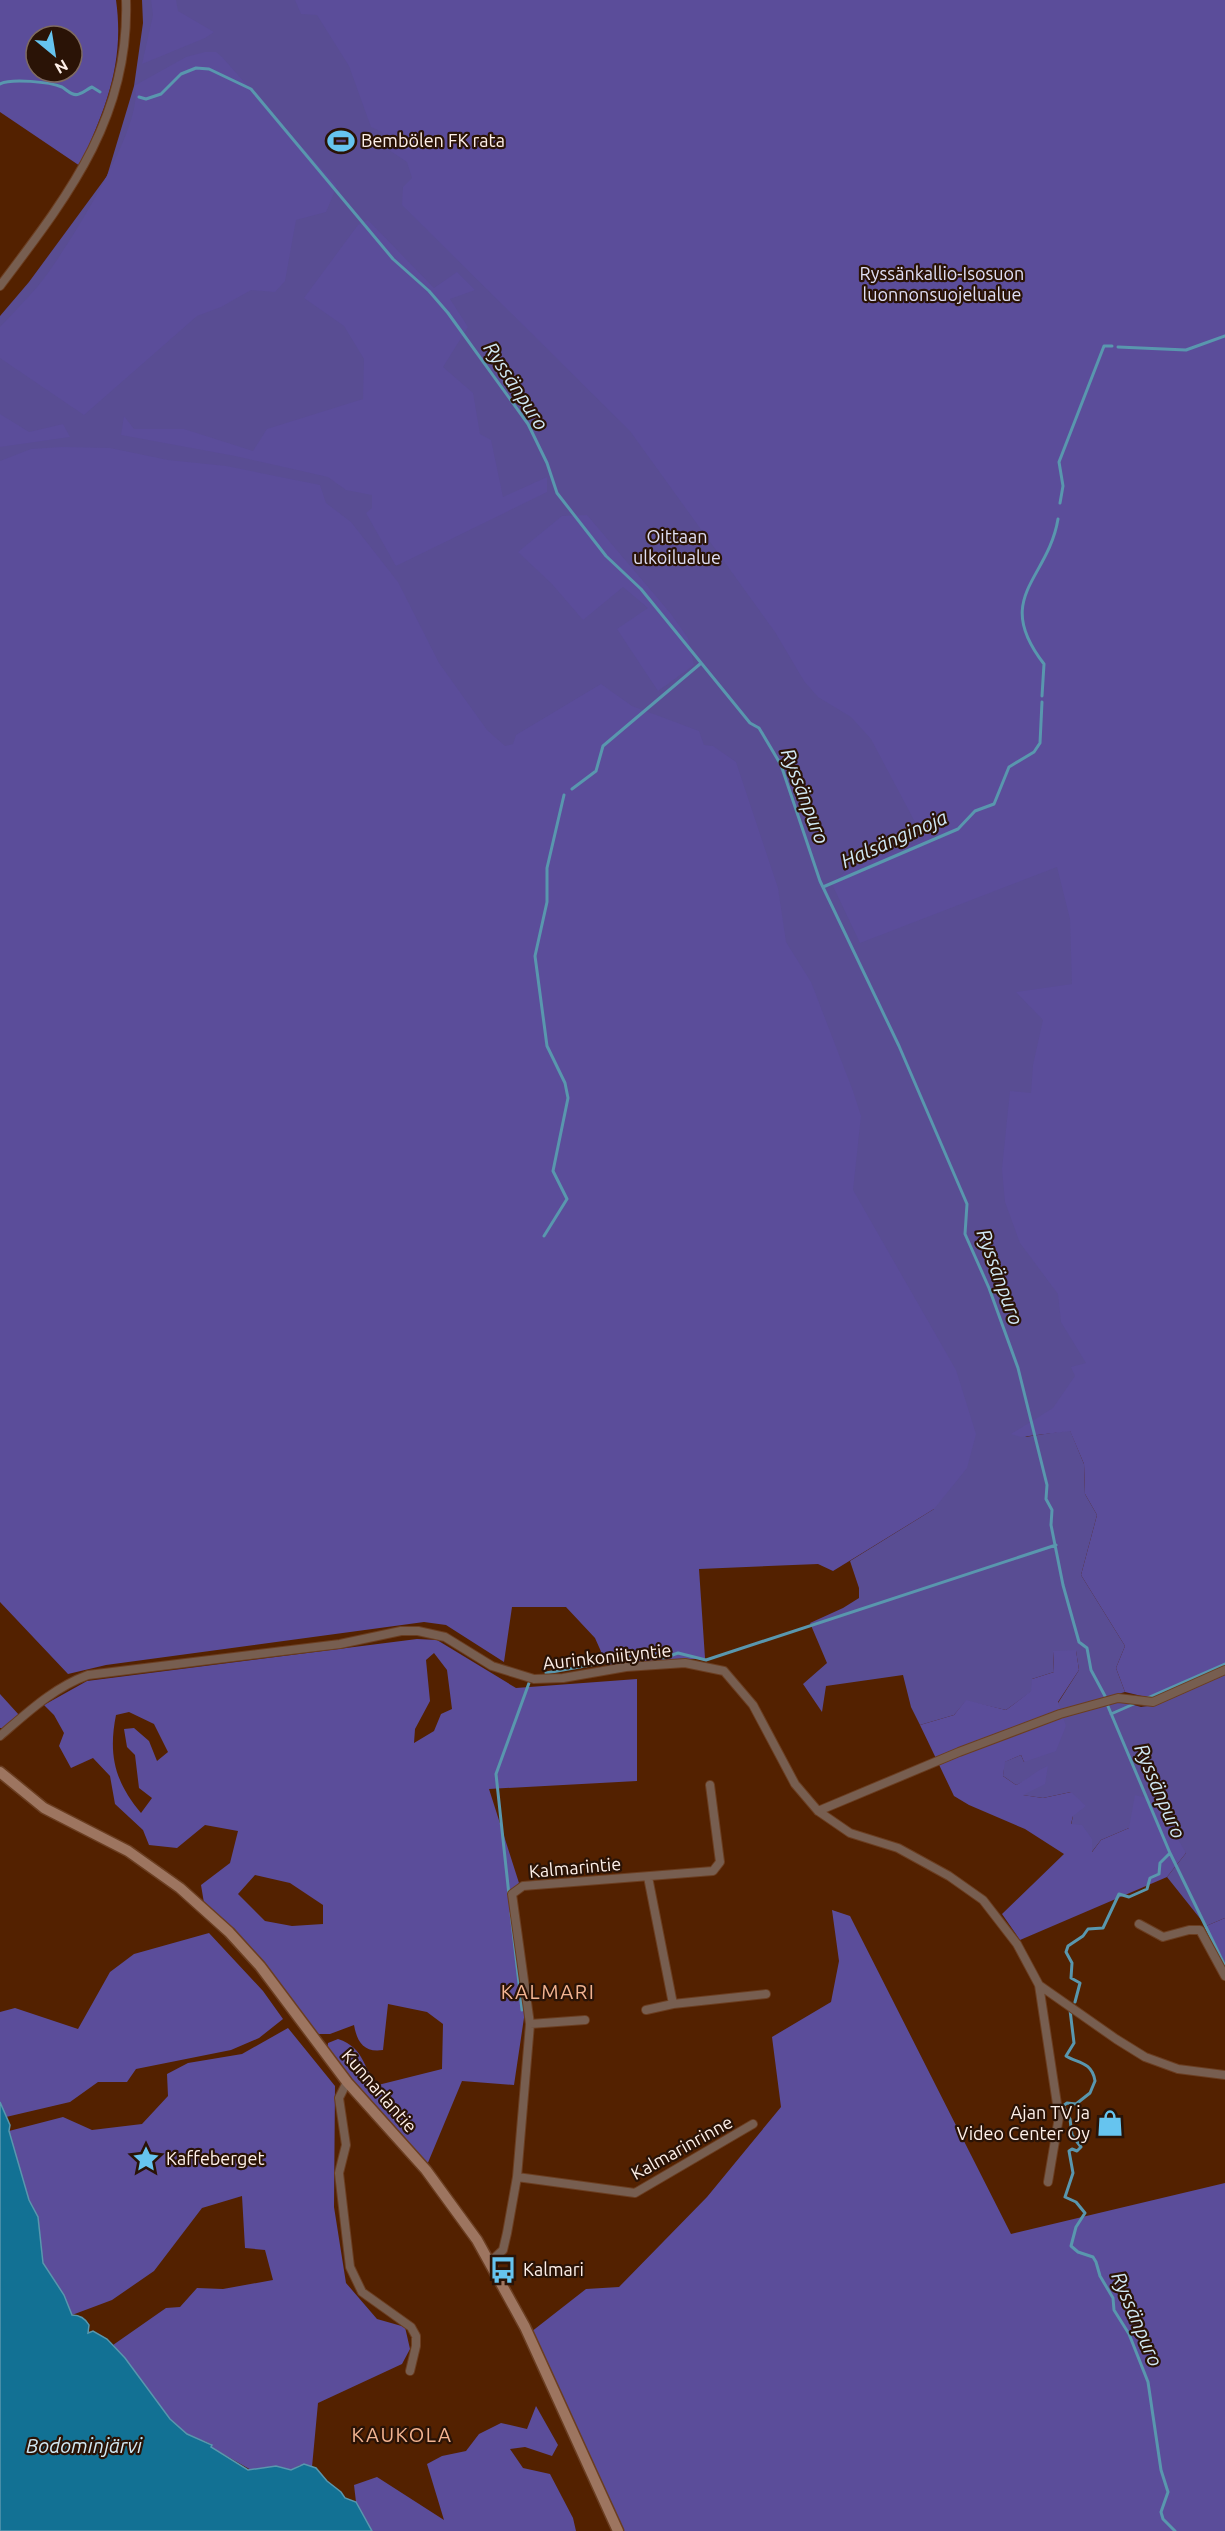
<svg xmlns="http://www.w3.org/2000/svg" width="1225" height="2531" font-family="Ubuntu,sans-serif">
<rect width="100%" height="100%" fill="#532100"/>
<path fill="#594d93" d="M142,0H1225L1137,1373L1025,1437L1070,1430L1084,1464L1085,1494L1097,1515L1081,1575L1125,1646L1116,1668L1125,1692L1059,1711L1058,1703L1079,1670L1076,1651L1053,1652L1054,1672L1032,1679V1691L1006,1710L966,1701L954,1715L920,1725L911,1707L903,1675L826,1686L822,1712L803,1684L827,1663L810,1623L843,1608L859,1598V1588L850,1561L934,1509L0,959V316L29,282L107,176L134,86L143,23Z
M1225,1674V1918L1206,1926L1167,1877L1186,1853L1129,1828L1101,1840L1091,1853L1071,1825L1073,1816L1071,1792L1043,1798L1022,1795L1030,1779L1016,1785L1003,1776L1004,1762L1021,1755L1024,1762L1062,1717L1116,1700L1141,1707L1154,1705Z"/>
<path fill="#5b4d9a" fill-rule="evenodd" d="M0,0H116C125,64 105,109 80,166L0,112ZM36,36H72V72H36Z
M151,0H176L178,11L214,32L205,38L142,64L153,15Z
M295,0H1225V1667L1154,1699L1125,1692L1116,1668L1125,1646L1081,1575L1097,1515L1085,1494L1084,1464L1070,1431L1021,1437L1011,1434L1053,1408L1075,1376L1071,1367L1086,1363L1061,1322L1058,1294L1020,1243L1005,1202L1002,1169L1010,1091L1031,1093L1033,1065L1043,1020L1016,992L1072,984L1070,919L1057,867L860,943L832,884L846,871L924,839L871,739L851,717L818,697L804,681L775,632L630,431L402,205L403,187L412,178L407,162L389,150L382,132L371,127L349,66L317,15L301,14Z
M205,52H216L222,57L337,186L326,212L296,220L285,281L275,292L251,290L221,307L197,316L84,415L0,358V327C13,313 26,300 38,286C63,256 148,121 134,86L186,57Z
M368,220L434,288L457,272L475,290L450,299L468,327L443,367L473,393L480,434L491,440L503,497L547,477V492L396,566L366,513L372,508V495L346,490L328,477L235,456L121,435L124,416L134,429H184L253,451L267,429L363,399L364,359L344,326L304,298L358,225Z
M0,414L29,432L63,424L70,437L0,447Z
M62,447L110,448L168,460L226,466L320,485L326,503L351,522L398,582L439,663L487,730L505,746L513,744L516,735L601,684L632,706L699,731L704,745L713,746L736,762L778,888L786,942L811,982L853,1091L861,1116L853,1190L956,1370L976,1434L967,1468L934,1509L833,1571L818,1564L699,1569L705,1658L607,1665L595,1638L566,1607H512L504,1662L446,1625L424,1622L106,1665L68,1674L0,1602V461L31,449Z
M587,515L671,614L688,638L694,665L658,691L617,629L648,608L623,587L583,620L552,584L518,552L562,516Z
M417,1639L437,1640L516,1688L637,1679V1781L489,1789L519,1883L508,1897L525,2011L514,2085L462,2081L427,2165L327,2051L328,2043L338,2039C366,2048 363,2071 378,2085L442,2069L443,2024L427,2012L388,2004L383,2050C364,2053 357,2042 354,2025L330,2034H315L284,1989L251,1948L204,1903L201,1885L230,1863L238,1831L205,1825L177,1848L149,1845L143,1830L115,1804L110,1776L93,1758L71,1768L59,1746L64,1733L54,1715L44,1705L87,1681ZM434,1653L447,1670L452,1709L441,1714L434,1731L414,1743L415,1729L430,1701L426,1660ZM129,1712L154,1724L168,1752L157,1761L149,1741L134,1728L124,1729L127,1747L135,1755L139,1788L152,1798L141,1813C115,1782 108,1755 116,1715ZM255,1875L290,1883L323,1905V1924L292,1926L265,1921L238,1894Z
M1076,1650L1079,1670L1058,1702L1066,1726L1056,1751L1024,1762L1021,1755L1005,1762L1003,1776L1016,1785C1029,1779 1035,1771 1048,1766L1045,1784L1023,1795L1043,1798L1071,1792L1086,1806L1073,1816L1071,1824L1082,1825L1092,1839V1852L1101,1840L1129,1828L1135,1795L1155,1800L1186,1853L1167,1877L1020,1940L1002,1914L1064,1854L1025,1829L969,1805L954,1796L920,1725L954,1715L966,1700L1006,1710L1031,1691L1032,1679L1054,1672L1053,1651Z
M0,1694L19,1715L5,1728H0Z
M832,1910L850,1916L1011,2234L1225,2183V2531H622L531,2332L586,2289L619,2287L707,2197L781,2107L772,2037L831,2002L839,1961Z
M1225,1918V1963L1206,1926Z
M209,1933L263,1991L283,2019L259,2038L231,2050L136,2069L127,2082H98L70,2102L6,2117L0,2102V2012L15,2008L78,2029L110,1972L134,1954Z
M288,2028L335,2086L334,2207L346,2283L377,2319L405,2327L410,2349L402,2364L318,2403L312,2467L300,2465L291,2470L276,2466L251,2470L211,2447V2444L187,2434L170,2419L113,2345L166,2308L180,2307L197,2288L223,2289L273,2280L265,2250L245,2248L242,2196L202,2208L154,2271L112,2300L72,2315L64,2295L43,2263L38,2217L29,2200L9,2131L63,2117L92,2130L142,2124L168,2096L167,2074L188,2063L242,2054Z
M536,2406L558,2445L552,2456L525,2447L510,2449L523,2468L550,2474L573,2518L576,2531H372L369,2528L356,2502L354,2485L377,2477L444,2520L427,2464L442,2456L466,2451L479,2434L501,2423L527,2429Z"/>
<path fill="#127194" stroke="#5997ae" stroke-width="1.5" d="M0,2102L10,2125L9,2131L29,2200L38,2217L43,2263L64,2295L72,2315C80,2315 85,2318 89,2325L88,2333L93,2331L107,2339L125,2358L170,2419L187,2434L212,2445L211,2447L248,2470L276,2466L291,2470L304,2464L316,2468L327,2481L341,2492L345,2498L356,2502L372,2531H0Z"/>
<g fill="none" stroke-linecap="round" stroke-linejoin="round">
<path stroke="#5997ae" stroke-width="3" d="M0,84C11,78 50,82 62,87C67,90 73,97 79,94C84,93 87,89 92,87L100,92
M139,97L146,99L161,94L181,74L196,68L209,69L251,89L393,259L429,291L448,313L528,424L547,463L557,493L606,556L641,589L750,723L759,728L781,765L820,881L899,1046L967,1204L965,1234L989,1288L1018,1368L1047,1485L1046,1499L1052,1510L1051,1525L1063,1585L1079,1642L1087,1648L1091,1670L1105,1696
M1118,347L1186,350L1225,336
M1060,503L1063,486L1059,462L1104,346H1112
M1042,696L1044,664C992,597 1048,580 1058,519
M572,789L596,771L603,746L700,664
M823,887L958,829L975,811L994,804L1009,767L1034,752L1040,743L1042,702
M544,1236L567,1199L553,1171L568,1098L565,1083L547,1046L535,956L547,902V868L564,795
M546,1673L652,1654L664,1658L678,1653L706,1660L1056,1545
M1145,1699L1225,1664
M1111,1714L1136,1703
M1170,1853L1225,1966
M509,1895L496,1774L529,1683
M511,1913L522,2010
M1075,2002L1080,1983L1071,1978L1072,1963L1066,1952L1068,1946L1083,1936L1088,1929L1103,1928L1119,1894L1129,1897L1147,1889L1150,1878L1159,1874L1160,1863L1170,1853L1107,1704
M1070,2010L1074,2043L1066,2056C1076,2063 1092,2061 1095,2081L1090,2093L1076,2104L1067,2103L1063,2106L1070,2119L1072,2135L1081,2147L1077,2151L1072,2149L1069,2151L1073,2173L1065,2197L1076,2202L1085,2213L1076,2227L1071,2246L1078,2252L1093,2257L1096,2262L1100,2276L1113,2298L1114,2310L1129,2334L1148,2382L1161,2470L1168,2492L1161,2512L1163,2519L1175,2531"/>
<defs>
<path id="street" d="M0,286C67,197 130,118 126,0
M0,1736C28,1712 53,1688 88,1675L340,1644L401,1631H418L445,1637L492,1666L534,1679L563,1678L626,1667L685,1663L724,1671L753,1705L795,1784L818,1811L850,1833L898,1848L949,1876L983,1900L1017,1944L1039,1985L1116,2039L1145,2057L1178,2069L1225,2075
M818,1811L959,1752L1060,1714L1118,1698L1153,1702L1225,1670
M648,1877L673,2004L766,1994
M1139,1924L1163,1937L1189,1930H1200L1225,1976
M1039,1985L1059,2117L1048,2182
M646,2010L673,2004
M530,2024L585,2020
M347,2082L339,2098L346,2145L339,2173L350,2267L362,2292L411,2327L416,2336V2346L410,2371
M517,2177L635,2193L753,2124
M490,2262L503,2250L507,2233L517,2177L530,2024L512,1894L523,1886L713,1871L720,1862L710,1785"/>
<path id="secondary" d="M0,1772L44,1808L128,1851L180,1888L229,1932L260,1966L347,2082L426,2170L477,2240L525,2327L618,2531"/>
</defs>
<use href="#street" stroke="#6b3e21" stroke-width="10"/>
<use href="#secondary" stroke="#6b3e21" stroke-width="13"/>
<use href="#street" stroke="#775e50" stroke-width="8"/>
<use href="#secondary" stroke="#9d7560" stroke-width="10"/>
</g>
<defs>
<symbol id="stadium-bare" viewBox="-9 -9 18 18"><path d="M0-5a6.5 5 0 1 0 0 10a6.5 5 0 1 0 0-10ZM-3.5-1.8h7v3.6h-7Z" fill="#66c4ef" stroke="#2a1306" stroke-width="2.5" paint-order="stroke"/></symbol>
<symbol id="shop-bare" viewBox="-9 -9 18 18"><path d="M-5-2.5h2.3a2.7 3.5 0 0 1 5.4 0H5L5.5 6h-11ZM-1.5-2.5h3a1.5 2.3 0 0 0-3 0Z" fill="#66c4ef" stroke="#2a1306" stroke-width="2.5" paint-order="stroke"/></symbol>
<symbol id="sight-bare" viewBox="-9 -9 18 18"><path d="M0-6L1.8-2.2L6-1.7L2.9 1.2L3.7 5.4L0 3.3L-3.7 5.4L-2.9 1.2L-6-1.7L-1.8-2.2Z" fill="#66c4ef" stroke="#2a1306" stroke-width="2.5" paint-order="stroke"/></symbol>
<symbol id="bus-bare" viewBox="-9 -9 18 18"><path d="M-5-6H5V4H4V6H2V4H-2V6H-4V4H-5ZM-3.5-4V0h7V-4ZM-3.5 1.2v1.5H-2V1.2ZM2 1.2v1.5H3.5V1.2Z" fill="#66c4ef" stroke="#2a1306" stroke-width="2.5" paint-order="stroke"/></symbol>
</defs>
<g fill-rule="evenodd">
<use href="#stadium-bare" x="322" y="122" width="38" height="38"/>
<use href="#shop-bare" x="1091" y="2104" width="38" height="38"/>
<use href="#sight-bare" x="127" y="2140" width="38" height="38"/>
<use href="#bus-bare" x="484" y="2251" width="38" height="38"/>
</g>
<g text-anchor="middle" stroke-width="4.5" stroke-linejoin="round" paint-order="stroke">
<g font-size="18" fill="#fef0e9" stroke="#2a1306" text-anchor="start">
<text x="361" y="147">Bembölen FK rata</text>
<text x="1090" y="2119" text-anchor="end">Ajan TV ja<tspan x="1090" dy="21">Video Center Oy</tspan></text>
<text x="166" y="2165">Kaffeberget</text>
<text x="523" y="2276">Kalmari</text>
</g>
<g font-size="18" fill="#e0dff5" stroke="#2a1306">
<text x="942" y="280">Ryssänkallio-Isosuon<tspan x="942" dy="21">luonnonsuojelualue</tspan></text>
<text x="677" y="543">Oittaan<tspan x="677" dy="21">ulkoilualue</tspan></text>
</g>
<g font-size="18" fill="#fef0e9" stroke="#2a1306">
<text transform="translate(607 1657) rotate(-6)" y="6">Aurinkoniityntie</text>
<text transform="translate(575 1868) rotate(-5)" y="6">Kalmarintie</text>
<text transform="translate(379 2091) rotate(49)" y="6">Kunnarlantie</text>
<text transform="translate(682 2148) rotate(-29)" y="6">Kalmarinrinne</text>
</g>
<g font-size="20" font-style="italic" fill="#d1e9f5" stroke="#2a1306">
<text transform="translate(516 386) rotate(57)" y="7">Ryssänpuro</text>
<text transform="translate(805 796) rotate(69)" y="7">Ryssänpuro</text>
<text transform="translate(894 839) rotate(-24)" y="7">Halsänginoja</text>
<text transform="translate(1000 1277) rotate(70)" y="7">Ryssänpuro</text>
<text transform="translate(1160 1791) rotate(67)" y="7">Ryssänpuro</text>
<text transform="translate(1137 2319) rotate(67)" y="7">Ryssänpuro</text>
<text x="84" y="2453">Bodominjärvi</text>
</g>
<g font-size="20" letter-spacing="1.5" fill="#f3b492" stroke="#2a1306">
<text x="548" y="1999">KALMARI</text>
<text x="402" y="2442">KAUKOLA</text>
</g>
</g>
<g transform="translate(54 54) rotate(150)"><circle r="28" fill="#2a1306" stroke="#7f6b61" stroke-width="1.5"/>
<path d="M0-4.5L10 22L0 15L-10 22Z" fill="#66c4ef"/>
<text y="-9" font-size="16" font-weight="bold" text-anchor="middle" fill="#fef0e9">N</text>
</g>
</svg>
